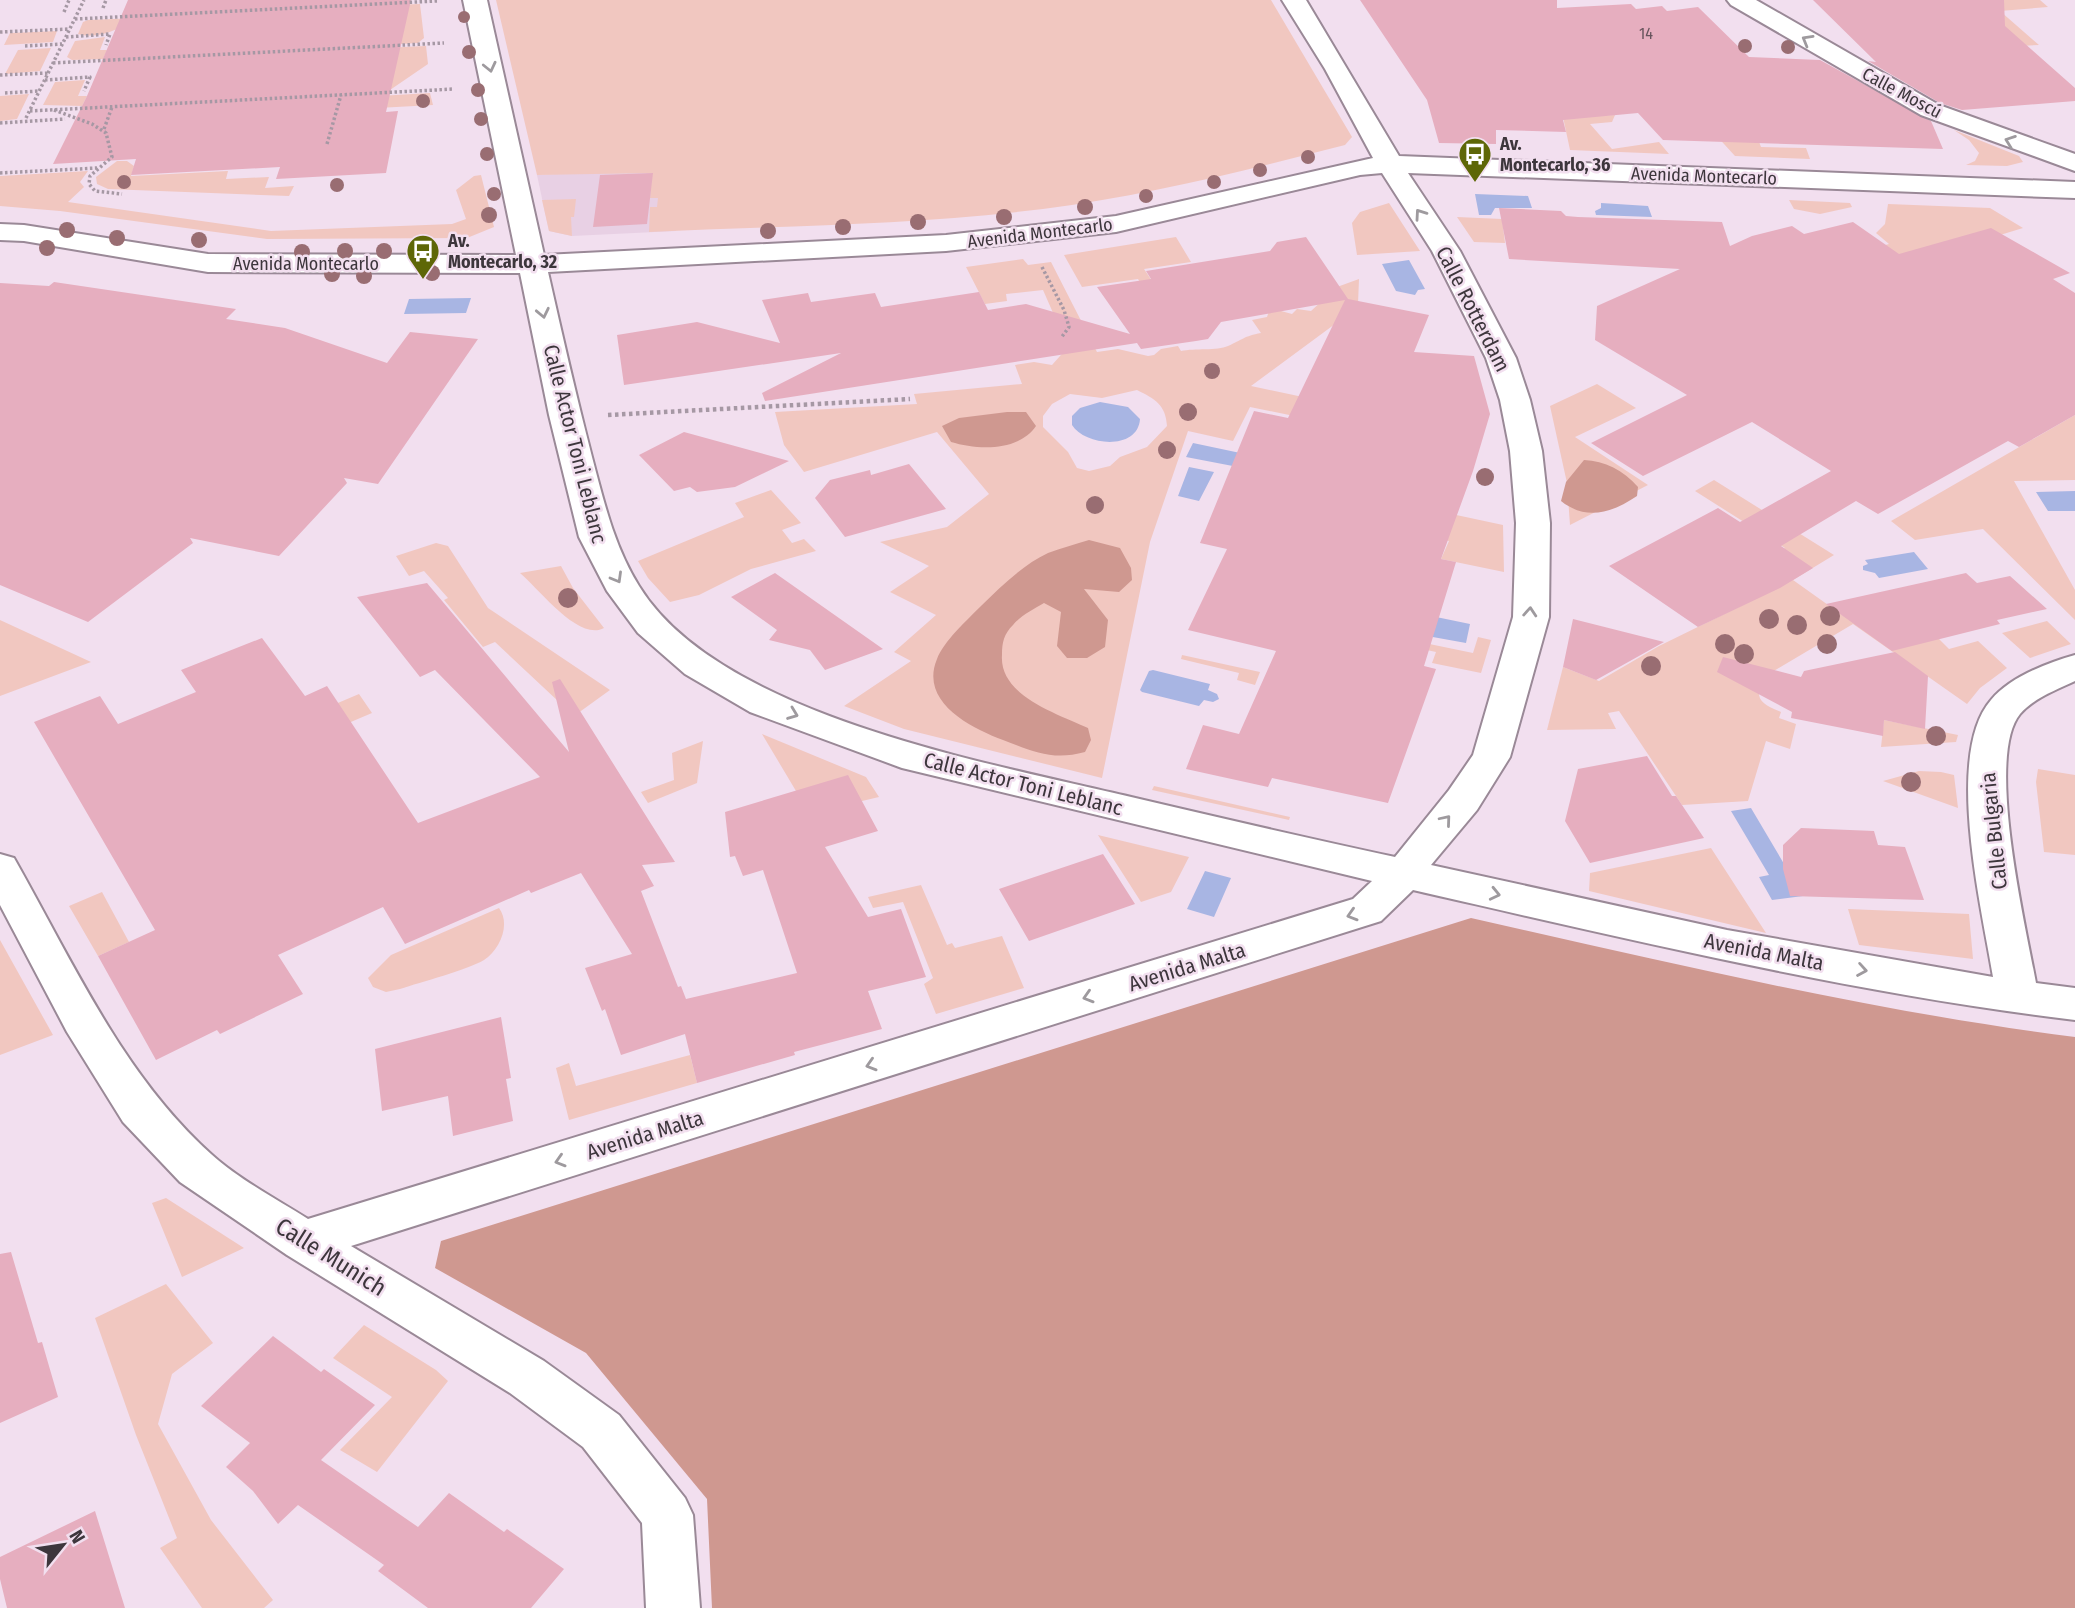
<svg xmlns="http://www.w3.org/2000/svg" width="2075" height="1608" font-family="'Fira Sans Condensed',sans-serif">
<rect width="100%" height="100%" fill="#f2dfef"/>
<path fill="#e8d0e4" d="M663,168L676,231L572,236L549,231L537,175Z"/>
<path fill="#f1c7c0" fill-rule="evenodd" d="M496,0H1271L1352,137L1345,145C1244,171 1145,196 1043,209C912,225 780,226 649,232L650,207H657L658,198H650L652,173L537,175Z
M2002,0H2040L2048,7L2000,11L2039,45L2020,46L1988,17Z
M420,4L424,38L418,43L401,44L392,5Z
M138,18C121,28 99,40 78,34L83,22L88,20Z
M57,31L53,42L4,45L10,33Z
M105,37L100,50H107L103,59L72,60L67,57L75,41Z
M426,46L428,64L390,90L382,48Z
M51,48L40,71L5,74L18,50Z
M85,80L78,96H87L82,106L43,105L55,82Z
M430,93L433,105L378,108L379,96Z
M29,94L17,119L0,121V96Z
M1615,115L1612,122L1590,124L1612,149L1659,142L1669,154L1570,150L1563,117Z
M1703,121L1752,123L1761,147L1806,148L1810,159L1735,156Z
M1954,130L2019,156L2023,162L2007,166L1966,165L1975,161L1979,153L1969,140Z
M117,161H127L134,166L131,176L228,171L226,179L269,177L265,188L294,186L289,196L108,189L97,184L96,177Z
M88,171L80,182L84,187L68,202L271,231L452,224L466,219L456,190L474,176L481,175L494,227L467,238L267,239L60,211L0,206V176Z
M576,199L574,217H571L572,236L549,231L542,200Z
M1789,200L1850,203L1852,207L1820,214L1794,209Z
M1389,203L1420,251L1357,255L1352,223L1360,212Z
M1888,204L1990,208L2023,228L1938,254L1814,265L1889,244L1876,233L1885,224Z
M1457,217L1502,219L1505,243L1474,242Z
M1176,237L1191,262L1144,269L1154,284L1145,291L1138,279L1082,287L1064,255Z
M1023,259L1028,265L1051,262L1097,352L1118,349L1148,356L1154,355L1161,349L1178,346L1181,351C1195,348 1217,351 1228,346C1242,340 1244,336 1261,333L1252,320L1267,317L1270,308L1292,314L1297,309L1311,311L1337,287L1359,279L1358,304L1354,310L1251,386L1364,410L1357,429L1250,407L1233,441L1188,431L1150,542L1102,778L904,729L844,706L911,661L894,652L936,615L890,592L929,566L880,542L947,527L989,494L937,432L804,472L784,445L775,412L917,404L914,394L1022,384L1015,365L1034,362L1052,365L1068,347L1043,290L1006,294L1007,301L985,304L966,267ZM1137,390C1155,399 1166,405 1167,426L1147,447L1120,457L1110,466L1089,471L1077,468L1068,452L1043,427V416L1052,404L1070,394L1102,398Z
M1597,384L1636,408L1575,437L1648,485L1570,525L1567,483L1550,406Z
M2075,415V480L2014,481L2075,590V620L1983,529L1915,540L1891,521Z
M1714,480L1834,555L1793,580L1845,617L1898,598L1949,649L1978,641L2007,668L1980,688L1967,704L1853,624L1762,678C1754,699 1761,704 1781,712L1779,718L1796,724L1790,749L1766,741L1748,801L1682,805L1619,711L1608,713L1616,729L1547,730L1563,667L1599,681L1659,646L1757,598L1753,567L1785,548L1695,491Z
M771,490L801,523L782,530L792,543L804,539L816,551L751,569L699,595L670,602L648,578L638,561L744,517L735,503Z
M1405,504L1503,525L1504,572L1441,559L1449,541L1411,533Z
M436,543L448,546L488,608L610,690L574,716L495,642L483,647L444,600L448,598L424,571L409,576L396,556Z
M561,566L573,588L604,628C579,642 539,589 520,573Z
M0,620L91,662L0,696Z
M2047,621L2071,644L2030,658L2002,633Z
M1478,637L1491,640L1481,673L1432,663L1436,652L1408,646L1410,640L1473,653Z
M1182,655L1260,672L1255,685L1237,680L1239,673L1181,659Z
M359,694L372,713L299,744L286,725Z
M1884,720L1958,735L1956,742L1881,747Z
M762,734L866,777L879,797L862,801L796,791Z
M703,741L697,783L648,803L641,792L674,780L672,753Z
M2038,769L2075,775V855L2044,852L2036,782Z
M1919,771L1941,772L1954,775L1958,808L1883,781Z
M1154,786L1290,817L1289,820L1152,790Z
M1098,835L1189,857L1171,892L1141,902Z
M1711,848L1766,933L1589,891L1590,873Z
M921,885L947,945L952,943L955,948L1002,936L1024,988L936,1014L924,984L933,978L903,902L873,908L868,897Z
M102,892L129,942L98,956L69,906Z
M499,908C511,924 500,950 484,960C467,970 421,982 400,989L386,992L373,987L368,978L391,955Z
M1848,909L1969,914L1973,959L1859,945Z
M0,940L53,1035L0,1055Z
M690,1055L697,1083L569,1120L556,1068L569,1063L576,1086Z
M166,1198L244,1248L182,1277L152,1203Z
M166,1284L213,1343L172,1374L158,1424L211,1520L273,1600L264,1608H202L160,1548L177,1538L136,1435L95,1318Z
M364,1325L436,1370L448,1381L377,1472L340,1450L392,1397L333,1358Z"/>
<path fill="#cf9890" d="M1007,412H1026L1036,426C1018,452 978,450 951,442L942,426L959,418Z
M1584,460C1605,461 1623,470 1638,487L1637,496C1612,513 1586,521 1561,501L1566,482Z
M1089,540L1120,548L1131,568L1132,580L1119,592L1084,589L1108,620L1105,647L1087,658H1067L1057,646L1061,612L1044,603C1034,609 1020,616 1013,625C1004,634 1002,642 1002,655C999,696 1058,714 1088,728L1091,740L1085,752C1052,761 1033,751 1003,740C971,728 919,702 937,659C943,642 968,619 981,606C1000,587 1024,564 1048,553C1061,548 1076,544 1089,540Z
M1471,918C1671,963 1871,1011 2075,1037V1608H712L707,1499L586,1353L435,1268L441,1241Z"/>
<path fill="#a8b5e3" d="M1475,194L1528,196L1532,208H1495L1491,215H1479Z
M1601,203L1648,206L1652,217L1596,215L1595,211L1601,208Z
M1409,260L1425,289L1418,290L1415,295L1396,291L1382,264Z
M471,298L466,313L404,314L409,299Z
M1100,402L1128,407L1140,419C1138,451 1085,446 1072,425V416L1080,408Z
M1193,443L1245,454L1238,467L1186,457Z
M1189,467L1214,472L1199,501L1178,496Z
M2075,491V511H2048L2036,492Z
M1914,552L1928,569L1879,578L1875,573L1863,570V566L1868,564L1865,560Z
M1412,612L1470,624L1466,643L1405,632Z
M1153,670L1210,684L1208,690L1217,694L1219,699L1213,702L1204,700L1199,706L1142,692L1140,690L1149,671Z
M1751,808L1803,896L1772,900L1759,877L1769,875L1731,811Z
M1205,871L1231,878L1214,917L1187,909Z"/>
<path fill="#e6aebf" d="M128,0H411L386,112L398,111L386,173L276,179L280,167L131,175L136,159L53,164L87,96Z
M1360,0H1557V8L1631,4L1636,9L1662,6L1667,11L1698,7L1749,57L1820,60L1931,121L1943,149L1663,140L1638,113L1563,120L1566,132L1496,130V144L1439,143L1427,100Z
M1813,0H2004L2005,26L2075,88V101L1962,110L1940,103L1868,61L1876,62Z
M653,173L647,224L593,227L600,175Z
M1499,208L1561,211L1566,216L1578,217L1722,222L1730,246L1752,236L1792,226L1804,234L1853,222L1899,254L1991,228L2070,273L2053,279L2075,293V415L2019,447L2008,441L1878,514L1856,501L1781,546L1813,568L1780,588L1698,627L1609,566L1718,508L1740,522L1831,471L1752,422L1643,476L1591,443L1687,395L1595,340L1597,306L1680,269L1509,259Z
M1306,237L1348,299L1429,315L1414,352L1474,356L1490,414L1473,471L1441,559L1456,562L1424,666L1436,669L1388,803L1272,778L1268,787L1186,769L1203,725L1239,734L1276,651L1188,630L1227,549L1200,543L1254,411L1288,418L1345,300L1221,322L1208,339L1196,341L1141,349L1137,343L765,401L762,393L841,353L624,385L617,335L697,322L780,343L762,300L808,293L811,302L875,293L881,307L979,292L988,310L1026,304L1130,334L1097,287L1151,279L1146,271L1270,251L1277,242Z
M54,282L236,309L226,319L285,328L387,363L410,332L478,339L378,484L344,478L347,483L279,556L190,538L193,543L88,622L0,585V283L49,286Z
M684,432L789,461L735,487L697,492L690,487L674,491L639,455Z
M909,464L946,509L845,537L815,498L830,480L870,470L871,475Z
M775,573L883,649L825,670L810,650L769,640L777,630L731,597Z
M1966,573L1977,583L2010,576L2047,609L1997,620L2000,624L1892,651L1826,604Z
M427,583L569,752L552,682L560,679L675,862L642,865L654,886L641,891L678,987L681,986L686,999L797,973L763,870L743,876L735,856L730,857L725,812L848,775L878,831L825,847L868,917L901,909L926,977L868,991L882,1029L794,1052L795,1055L697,1083L685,1034L621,1055L605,1009L602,1011L585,968L632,954L581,873L531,893L529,890L405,944L383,907L278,955L303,994L220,1034L217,1030L156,1060L98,956L155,930L34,722L100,696L118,724L196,692L181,670L262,638L305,696L327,686L418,823L540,777L435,670L420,677L357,597Z
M1573,619L1664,642L1596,680L1563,667Z
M1895,652L1928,676L1925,729L1884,720L1883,736L1791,718L1792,712L1717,672L1723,657L1801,677L1804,671Z
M1647,756L1672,796H1676L1704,838L1590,863L1565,821L1578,769Z
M1801,828L1874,831L1878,845L1905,847L1924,900L1790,896L1783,869V845Z
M1103,854L1135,904L1029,941L999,889Z
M501,1017L511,1078L506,1079L513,1121L453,1136L448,1096L382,1111L375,1049Z
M11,1252L38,1343L42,1342L58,1397L0,1423V1254Z
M273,1336L321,1372L324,1369L375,1405L321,1460L418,1527L449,1493L504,1532L507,1529L564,1569L531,1608H428L378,1571L384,1565L298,1505L278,1524L253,1491L226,1467L250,1443L201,1406Z
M95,1511L125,1608H7L0,1579V1557Z"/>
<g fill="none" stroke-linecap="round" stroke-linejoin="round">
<defs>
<path id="street" d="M463,0H487L544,255L946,235L1116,216L1373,158L1325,69L1282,0H1306L1399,156L2075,182V198L1408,173L1460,251L1516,358L1530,400L1542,451L1550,523L1549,617L1510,757L1477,810L1431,865L1727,930L1993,977C1982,909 1944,754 1991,700C2010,677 2047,663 2075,655V681C2056,690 2034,698 2020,714C1985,756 2026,928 2036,983L2075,988V1020C1852,993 1632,940 1413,890L1381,921L351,1246L544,1361L619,1415L685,1498L693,1515L700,1608H646L642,1523L583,1447L510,1393L287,1255L180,1182L123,1122L67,1032L0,905V854L14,858C72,960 122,1074 211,1154C237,1178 278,1200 308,1219L1353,899L1372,881L902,768L750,712L685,674L638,633L607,591L579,537L549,415L520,273L208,272L24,241L0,240V224L24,225L208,254L516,255ZM1382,173L1432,251L1486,358L1500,400L1510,451L1516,523L1513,617L1473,755L1449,790L1395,857C1301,837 1208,815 1114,793C978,761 717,713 639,586C614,546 604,502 592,457C576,396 562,334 548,272L946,251L1116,232L1360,175Z
M1727,0H1756L1939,105L2075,154V171L1921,115L1731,5Z"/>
</defs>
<use href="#street" stroke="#9a8997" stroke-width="4"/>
<path stroke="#a698a4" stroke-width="3.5" stroke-dasharray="2.5 2.5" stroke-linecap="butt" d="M103,8L106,0
M64,12L69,0
M75,19L437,1
M0,32L70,29
M66,37L110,34L106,45
M25,46L62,44
M53,63L444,43
M0,75L48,73
M45,80L90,77L84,91
M5,93L39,91
M54,110L92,124L106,133L112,157L90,176L89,184L95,191L122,194
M30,111L454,89
M26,118L84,0
M0,123L65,119
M104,129L112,107
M327,144L341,95
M0,173L97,168
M1042,267L1064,310L1069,327L1061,338"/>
<path stroke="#a698a4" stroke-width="4.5" stroke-dasharray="3.5 3.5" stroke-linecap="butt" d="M608,415L910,399"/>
<use href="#street" fill="#fff" fill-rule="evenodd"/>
</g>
<g fill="#996d72">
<circle cx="464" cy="17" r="6"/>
<circle cx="1745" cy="46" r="7"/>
<circle cx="1788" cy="47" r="7"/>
<circle cx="469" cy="52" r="7"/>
<circle cx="478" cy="90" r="7"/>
<circle cx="423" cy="101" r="7"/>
<circle cx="481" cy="119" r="7"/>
<circle cx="487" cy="154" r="7"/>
<circle cx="1308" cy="157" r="7"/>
<circle cx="1260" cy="170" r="7"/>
<circle cx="124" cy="182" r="7"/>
<circle cx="1214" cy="182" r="7"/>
<circle cx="337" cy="185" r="7"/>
<circle cx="494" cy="194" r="7"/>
<circle cx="1146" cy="196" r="7"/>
<circle cx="1085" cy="207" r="8"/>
<circle cx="489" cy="215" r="8"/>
<circle cx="1004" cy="217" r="8"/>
<circle cx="918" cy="222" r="8"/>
<circle cx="843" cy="227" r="8"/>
<circle cx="67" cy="230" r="8"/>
<circle cx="768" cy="231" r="8"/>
<circle cx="117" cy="238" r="8"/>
<circle cx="199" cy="240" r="8"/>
<circle cx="47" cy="248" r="8"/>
<circle cx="345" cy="251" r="8"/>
<circle cx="384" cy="251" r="8"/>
<circle cx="302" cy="252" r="8"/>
<circle cx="432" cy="273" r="8"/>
<circle cx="332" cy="274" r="8"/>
<circle cx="364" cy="276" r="8"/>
<circle cx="1212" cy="371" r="8"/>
<circle cx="1188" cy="412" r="9"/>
<circle cx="1167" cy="450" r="9"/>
<circle cx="1485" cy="477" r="9"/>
<circle cx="1095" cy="505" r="9"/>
<circle cx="568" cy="598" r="10"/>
<circle cx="1830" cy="616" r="10"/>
<circle cx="1769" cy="619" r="10"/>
<circle cx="1797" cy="625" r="10"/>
<circle cx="1725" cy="644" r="10"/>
<circle cx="1827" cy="644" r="10"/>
<circle cx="1744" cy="654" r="10"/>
<circle cx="1651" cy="666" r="10"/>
<circle cx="1936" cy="736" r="10"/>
<circle cx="1911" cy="782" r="10"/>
</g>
<defs><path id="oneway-chevron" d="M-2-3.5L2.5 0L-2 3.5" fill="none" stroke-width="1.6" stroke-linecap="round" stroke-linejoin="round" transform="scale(1.75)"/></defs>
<g stroke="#9e9a9e">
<use href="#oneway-chevron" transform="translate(1807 40) rotate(-150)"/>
<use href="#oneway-chevron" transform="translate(490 67) rotate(77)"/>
<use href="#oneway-chevron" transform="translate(2010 141) rotate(-160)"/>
<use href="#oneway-chevron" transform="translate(1420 214) rotate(-125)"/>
<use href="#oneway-chevron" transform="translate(543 313) rotate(78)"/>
<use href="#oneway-chevron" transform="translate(617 578) rotate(60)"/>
<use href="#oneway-chevron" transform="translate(1530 612) rotate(-86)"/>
<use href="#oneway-chevron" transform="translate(793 714) rotate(21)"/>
<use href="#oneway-chevron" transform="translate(1446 820) rotate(-50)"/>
<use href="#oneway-chevron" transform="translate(1495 894) rotate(13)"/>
<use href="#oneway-chevron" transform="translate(1352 915) rotate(163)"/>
<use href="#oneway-chevron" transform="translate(1862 970) rotate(10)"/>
<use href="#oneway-chevron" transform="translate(1088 997) rotate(163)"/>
<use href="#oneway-chevron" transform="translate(871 1065) rotate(163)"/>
<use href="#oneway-chevron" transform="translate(560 1161) rotate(163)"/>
</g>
<defs>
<symbol id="bus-pin" viewBox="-11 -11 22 30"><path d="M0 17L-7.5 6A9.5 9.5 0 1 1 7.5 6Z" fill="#5e6707" stroke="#f2dfef"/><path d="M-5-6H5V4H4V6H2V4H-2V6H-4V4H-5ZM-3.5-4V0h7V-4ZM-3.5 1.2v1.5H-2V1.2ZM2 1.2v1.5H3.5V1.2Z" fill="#fff"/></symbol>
</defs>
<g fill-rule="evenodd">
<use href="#bus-pin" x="1456" y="135" width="38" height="52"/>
<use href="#bus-pin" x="404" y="232" width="38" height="52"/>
</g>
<g text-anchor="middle" stroke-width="5" stroke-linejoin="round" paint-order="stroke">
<g font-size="16" fill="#67545d">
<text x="1646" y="39">14</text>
</g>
<g font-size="18" fill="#3d363c" stroke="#f2dfef">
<text transform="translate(1902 93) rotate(28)" y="6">Calle Moscú</text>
<text transform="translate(1704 176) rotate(2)" y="6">Avenida Montecarlo</text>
<text transform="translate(1040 233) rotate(-7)" y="6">Avenida Montecarlo</text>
<text x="306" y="270">Avenida Montecarlo</text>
</g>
<g font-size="18" font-weight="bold" fill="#3d363c" stroke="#f2dfef" text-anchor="start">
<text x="1500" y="150">Av.<tspan x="1500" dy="21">Montecarlo, 36</tspan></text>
<text x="448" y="247">Av.<tspan x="448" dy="21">Montecarlo, 32</tspan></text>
</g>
<g font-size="21" fill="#3d363c" stroke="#f2dfef">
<text transform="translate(1473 309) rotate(63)" y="7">Calle Rotterdam</text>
<text transform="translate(575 444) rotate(76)" y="7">Calle Actor Toni Leblanc</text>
<text transform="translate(1023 784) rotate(14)" y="7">Calle Actor Toni Leblanc</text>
<text transform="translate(1994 831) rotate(-96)" y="7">Calle Bulgaria</text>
<text transform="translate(1764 952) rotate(11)" y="7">Avenida Malta</text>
<text transform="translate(1187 967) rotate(-17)" y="7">Avenida Malta</text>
<text transform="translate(645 1135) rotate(-17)" y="7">Avenida Malta</text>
</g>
<g font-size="24" fill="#3d363c" stroke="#f2dfef">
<text transform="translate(331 1257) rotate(32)" y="8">Calle Munich</text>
</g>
</g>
<g transform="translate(63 1545) rotate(60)" stroke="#f2dfef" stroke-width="5" paint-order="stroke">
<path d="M0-5L12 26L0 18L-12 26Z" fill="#3d363c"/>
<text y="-10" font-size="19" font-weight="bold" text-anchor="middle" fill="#3d363c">N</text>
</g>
</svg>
